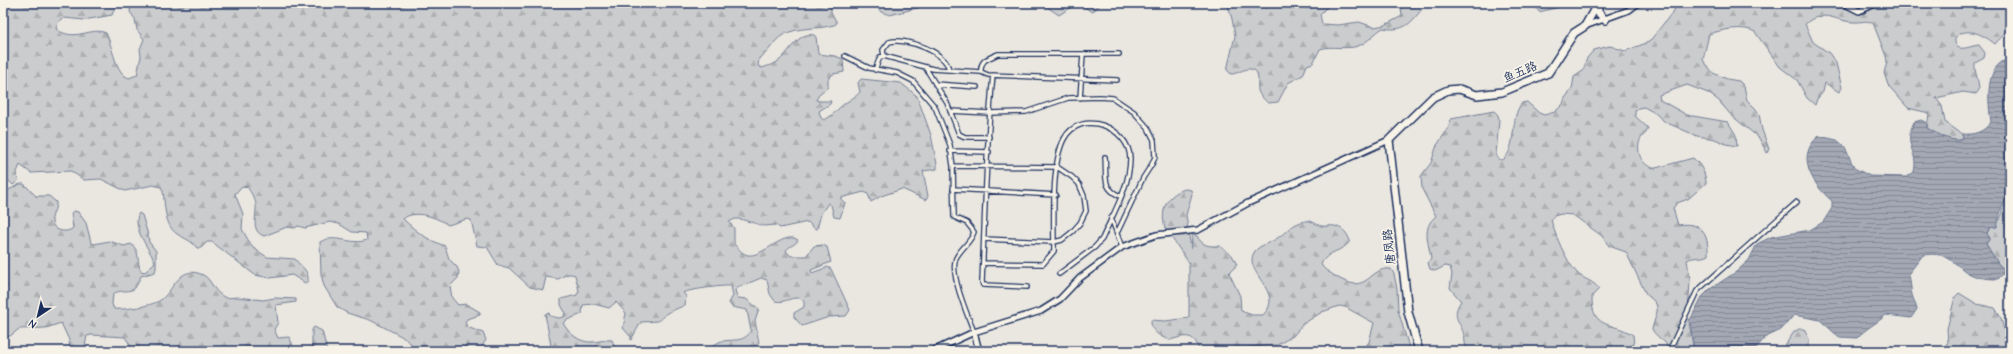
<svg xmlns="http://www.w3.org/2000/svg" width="2013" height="354" font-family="'Comic Neue','LXGW WenKai TC',sans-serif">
<defs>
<pattern id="forest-firs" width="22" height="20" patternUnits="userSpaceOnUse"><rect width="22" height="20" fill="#cbcccd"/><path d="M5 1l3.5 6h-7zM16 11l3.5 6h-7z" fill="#aeb0b2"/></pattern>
<pattern id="water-rules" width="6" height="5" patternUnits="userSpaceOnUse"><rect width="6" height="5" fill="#a3a8b4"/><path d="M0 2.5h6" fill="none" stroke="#848996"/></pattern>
</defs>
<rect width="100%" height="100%" fill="#eae7e0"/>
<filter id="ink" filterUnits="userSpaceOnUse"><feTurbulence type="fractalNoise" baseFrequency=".025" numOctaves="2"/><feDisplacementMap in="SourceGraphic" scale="8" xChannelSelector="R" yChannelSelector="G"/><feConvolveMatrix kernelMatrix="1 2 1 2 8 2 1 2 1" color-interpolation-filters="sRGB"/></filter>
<g filter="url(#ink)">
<path fill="url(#forest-firs)" stroke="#737e96" d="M3,3H117L112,15L84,20L64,18L58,22L56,29C75,43 91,26 106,33C113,47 115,73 129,78L137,75L141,56L140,49L144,39L137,30L135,19L130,12L131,3H831V12L837,23L834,25C817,30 799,26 783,35C772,41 770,53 759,58L758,66L762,68C767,66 773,65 777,62C789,55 797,31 814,35L816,37L818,54L835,56L843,59L844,72L833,74L828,79V87L820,93L816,100L819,101H831L830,104L819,111L821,118L824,120C833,116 837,109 844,104C849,100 856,97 860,92L858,83L861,79L901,83L917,96L931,135L937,164V169L923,171L928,196L926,200L902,189L881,196L871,202L868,194L864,192L840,198L845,203L840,218L834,217L831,205L828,203L821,214L817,229L814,228L808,222L780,228L776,225L764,226L740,219H735L729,222L734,228V244C737,247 740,251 743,253C758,264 783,229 798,240C795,246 789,245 786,251L791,256H806L814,246L823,245L827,247L831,262L811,270L812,273L828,267L831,269L850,310L846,316L829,317L802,326L794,317V313L804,307V302L802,299C792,295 785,304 775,301L770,294L767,280L761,278L737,288L735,291L738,298L746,299L759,309L755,321L759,343L748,351H706C710,348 715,344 719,342C731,338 743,344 751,331L747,310L732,307L729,303L733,296L731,286C725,285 686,290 683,293L686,296L685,305L667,313L658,321L641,322L631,340V337L623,328L626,313L616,302L609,308L594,304L583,305L582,314L567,320L563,323C568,333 580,343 592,342C599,342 604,339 612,340L616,351H552L545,314L549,313L550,316L559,318L564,317L565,312L561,305V299L577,295L579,291L575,275C567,272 565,276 558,279L546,277L543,290L530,287L509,268L498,265L487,247L477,246L471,220L467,219L448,225C437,217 414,209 403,219C418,233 426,239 445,246L449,259L457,267L459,272L458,278L450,286L452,298L458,305L466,304L480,312V315L467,319L465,322L467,327L483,333L486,340L482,346L485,351H415L413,345L401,336L370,320L347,313L337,307L324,286L321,274L320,242C335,233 352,246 367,240L366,233L352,232L339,224L330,222L305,228L298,226L295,228L287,227L264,236C250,231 257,216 256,204C255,198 250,192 247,186L240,188L235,194L243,214L242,229L252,247L267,257L295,259C301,267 309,270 308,281L305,283L292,275L270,278L255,275L212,242H207L201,248H197C191,240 185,239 177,234C164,225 165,204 163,191L161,187L153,185L125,191L101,179L84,180L71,171L31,173L20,165L17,172L18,181L13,185L3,175Z
M873,3H919L921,7L890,15L881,12Z
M1031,3H1102L1092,12L1081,5L1076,4L1059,15L1047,7Z
M1227,3H1240L1267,8L1269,3C1276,3 1286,1 1292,3C1301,6 1310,13 1317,3H1331L1320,14L1322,24L1338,25L1359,22L1374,27L1385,25L1402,16L1400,3H1427C1413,19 1408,33 1383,28C1374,33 1369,42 1358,46C1346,50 1332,45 1320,49L1313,63L1307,65L1303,75L1288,83L1278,102L1268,103C1265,100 1261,97 1259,93C1255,86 1263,70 1250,69C1244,68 1238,74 1231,74L1227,70L1235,36L1232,19Z
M1533,3H1575L1539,12Z
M1672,3H1818C1831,8 1843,9 1857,7L1858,3H2010V19L2005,18C2009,32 2004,34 1995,44C1984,35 1966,25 1955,38C1954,55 1969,46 1979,45L1985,53L1984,58L1975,63C1974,72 1979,80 1979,90L1976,94L1963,92L1936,98L1942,106L1945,122L1962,134L1963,139C1952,143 1937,135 1927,128L1929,113L1908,108L1888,85L1884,73L1887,62L1886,56L1873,23C1866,20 1863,22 1857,22C1836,23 1825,7 1805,24L1813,42L1829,53L1836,63L1842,88L1839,92L1825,83L1823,92L1817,99L1815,105L1807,98L1797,80L1780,67L1755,32C1744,25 1721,30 1709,34L1703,60L1713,73L1727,79L1739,81L1744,86L1747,100L1756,109L1759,114L1762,130L1769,149L1767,153L1759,138L1731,115L1718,100L1708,93L1687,85L1659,95L1660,100L1687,115L1728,122L1736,135L1737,146L1726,144L1715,139L1697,136L1665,122L1655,113L1644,107L1638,108L1635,111V116L1648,128L1646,133C1632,142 1639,168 1656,168L1693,158C1700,164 1706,173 1706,183L1688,199L1677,203L1673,208L1678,225C1701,221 1709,234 1708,255C1701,259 1694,256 1687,260L1690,279L1688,317L1694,351H1669C1667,340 1656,338 1652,329L1657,312V306L1654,301L1646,294L1626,252L1609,246L1602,236L1573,215L1561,214L1554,216L1551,220C1555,235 1566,261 1577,273C1584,280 1593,280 1599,289L1592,296C1591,331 1613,321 1633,335L1634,344L1626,351H1467C1465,345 1465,341 1464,335C1461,322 1450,317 1461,301L1450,288L1452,274L1450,267L1445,266L1435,271L1430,269L1428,263L1431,259C1429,243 1421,228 1436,216L1422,189L1421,176L1431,163L1437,145L1448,129L1451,119L1494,111L1498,115L1499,120L1496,154L1498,159L1503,160C1518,147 1509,118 1522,103L1527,102L1539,113L1544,115L1555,112L1563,104L1565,98L1572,89L1574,77L1583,71L1587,58L1594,50L1610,46L1625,51L1649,42L1675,9Z
M20,184H24L36,196H49L56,202C57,210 49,216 53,225C56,232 68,233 73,228L71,213L74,211L78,212L86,223L91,242L94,244L109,241L124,246L131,244C141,251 136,262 141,271L145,272L155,262C149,248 131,227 139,213L142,215L148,235L149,242L156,251V268L155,272L141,276C139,280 137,285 135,288C130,293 119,289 113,294L112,304L114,309C124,310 154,306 162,299C174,289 180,264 203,275C213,280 212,292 226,298L238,297L263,300L275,298L296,299V302L276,305L278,323L274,329L278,338L289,337L292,343L293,351H134L125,337L91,335L87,336L84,351H70L69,340L61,323L46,328L19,329L10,336L3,337V193Z
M1185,189L1191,190L1192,194L1186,215L1191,249L1192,235L1197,236C1203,247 1209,246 1220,246L1232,255L1237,265L1229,273L1240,296L1241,311L1252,315H1263C1287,293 1240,271 1255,251C1260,245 1270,243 1276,239C1287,232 1291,224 1305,221C1313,219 1318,228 1327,226C1339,224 1347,231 1350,241C1342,253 1329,249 1321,264C1324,270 1329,272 1335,276C1369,298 1368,266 1391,269L1394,274L1397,289L1398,310L1410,351H1362L1369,342L1374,323L1345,307L1339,306L1322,312L1303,324L1293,336L1277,345L1199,351C1195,332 1184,336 1170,340C1160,337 1150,331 1151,320L1165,321L1189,318V263L1165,228C1160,210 1166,195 1185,189Z
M2010,195V274L1999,265L1986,244L1990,238L1987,234C1989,226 1996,226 2000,219C2005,211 2000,204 2010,195Z
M1959,293L1977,304L1995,308L2001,318L2009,351H1942L1948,342L1947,329L1955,297Z
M314,327L322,331L327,351H312V330Z
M1799,329H1804L1809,339V351H1781L1794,332Z"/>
<path fill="url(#water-rules)" stroke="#6d7892" d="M2009,59L2010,195L2002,205L1997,227L1989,228L1987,234L1990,238L1986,244L1999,265L2006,271L1998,279C1987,279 1975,278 1965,271C1949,259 1945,252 1923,255L1909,273L1912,295L1917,309L1911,318L1886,315C1876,324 1866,328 1857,338L1839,337L1820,320L1794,315L1781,330L1766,337L1753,351H1694L1690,320L1702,297L1710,289L1736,272L1749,260L1757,244L1771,237L1810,230L1823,222L1832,208V201C1813,185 1794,156 1819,136L1837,140L1845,147L1854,168L1870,176L1907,177L1914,172C1919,150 1902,147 1914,122L1921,120L1927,123V128L1943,137L1958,141L1963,139L1962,134C1974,135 1984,132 1991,122C1988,102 1984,65 2009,59Z"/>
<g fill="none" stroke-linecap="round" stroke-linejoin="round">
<defs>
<path id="street" d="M845,56L869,68L897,73L913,81L935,107L950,145L953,166L954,217L967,223L974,232C971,242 961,248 956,258C949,273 968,316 974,332
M884,56L883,50L889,42C905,37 947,52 949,70
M925,67L947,103L959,134L965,137H989
M875,70L880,57L884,56L933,69L981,72L988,75L1117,80
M981,72C980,60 987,59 998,54H1119
M993,75C986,144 985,214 982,282L983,285L1027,287
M935,84L977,87
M1080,98L1083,54
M950,111L989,113L1026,112L1068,98L1100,97L1113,98L1134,112L1148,128L1154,140L1155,157L1152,164L1143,178L1118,231
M950,151L989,152
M1105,157C1107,175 1101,188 1120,196
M953,166L1057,167L1072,177L1079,184L1084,196L1086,211L1080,223L1072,232L1062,240L1054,242L984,239
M953,189L1056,195
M1111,218L1122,247
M983,263L1043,264L1054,251C1054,223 1051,163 1064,139C1080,108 1130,127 1130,159C1130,186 1113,214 1102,239L1095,247L1059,274
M1669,351L1697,291L1797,202"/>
<path id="secondary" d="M1843,3L1859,11L1877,3
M1585,26L1629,10L1638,3
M974,332L979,351
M933,351L974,332L1041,311L1060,299L1080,278L1122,247L1156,235L1198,230L1248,203L1389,140"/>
<path id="highway" d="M1598,4V12L1605,20
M1419,351L1408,312L1389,140L1433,97L1448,90L1459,89L1477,95L1502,92L1548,73L1574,33L1585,26L1598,3"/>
</defs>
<use href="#street" stroke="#1b2f5e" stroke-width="6"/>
<use href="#secondary" stroke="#1b2f5e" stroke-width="8"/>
<use href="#highway" stroke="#1b2f5e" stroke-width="10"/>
<use href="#street" stroke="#f7f3e8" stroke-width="3.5"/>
<use href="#secondary" stroke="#f7f3e8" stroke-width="5"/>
<use href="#highway" stroke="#f7f3e8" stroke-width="7"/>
</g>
</g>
<g text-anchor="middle" stroke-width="3.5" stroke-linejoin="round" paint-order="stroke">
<g font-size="12" fill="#1b2f5e" stroke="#f7f3e8">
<text transform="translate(1520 72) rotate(-23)" y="4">鱼五路</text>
<text transform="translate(1389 247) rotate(-96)" y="4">唐凤路</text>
</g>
</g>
<rect width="2013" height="354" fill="none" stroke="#f7f3e8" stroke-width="16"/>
<rect x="8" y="8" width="1997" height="338" fill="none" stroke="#1b2f5e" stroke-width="1.5" filter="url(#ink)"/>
<g transform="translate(38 316) rotate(215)" stroke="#f7f3e8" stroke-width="3" paint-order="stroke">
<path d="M0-3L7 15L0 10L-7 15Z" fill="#1b2f5e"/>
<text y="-6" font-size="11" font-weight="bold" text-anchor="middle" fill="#1b2f5e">N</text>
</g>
</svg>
